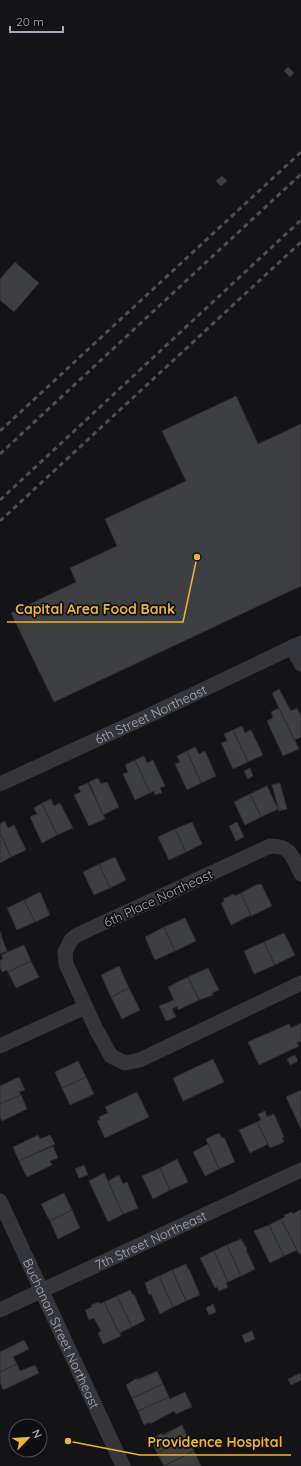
<svg xmlns="http://www.w3.org/2000/svg" width="301" height="1466" font-family="Quicksand,sans-serif">
<rect width="100%" height="100%" fill="#141416"/>
<path fill="#3e3f43" stroke="#2e2e32" d="M288,67L294,73L290,77L284,71Z
M222,176L227,181L221,186L216,181Z
M15,262L39,283L14,312L0,300V279Z
M236,396L258,444L301,424V586L54,702L11,613L76,582L70,568L117,546L105,519L186,481L162,431Z
M279,689L291,711L297,708L301,716V737L294,740L272,693Z
M279,708L299,749L283,756L267,721L273,718L271,712Z
M242,726L245,733L251,730L263,755L248,762L233,730Z
M233,730L248,762L233,769L221,743L227,741L224,734Z
M195,747L199,754L205,751L216,776L201,783L187,751Z
M187,751L201,783L187,790L175,764L180,762L177,756Z
M144,756L147,763L153,760L165,786L160,788L162,793L155,795L154,791L150,793L135,760Z
M135,760L150,793L135,800L123,774L128,772L125,765Z
M250,768L253,776L248,779L244,771Z
M98,778L101,784L107,782L119,807L103,815L89,782Z
M88,783L105,819L89,826L74,795L81,792L78,787Z
M280,783L287,809L279,811L272,785Z
M267,786L278,809L261,817L250,794Z
M250,794L261,817L245,825L234,802Z
M51,799L54,806L60,803L73,828L57,835L42,803Z
M42,803L57,835L42,843L30,817L37,814L34,808Z
M5,821L8,828L14,825L26,850L11,857L0,833V824Z
M192,822L202,844L186,852L175,829Z
M237,822L244,837L236,841L229,826Z
M175,829L186,852L169,860L158,837Z
M0,833L11,857L0,863Z
M115,857L126,880L110,888L99,864Z
M99,864L110,888L94,895L83,872Z
M258,884V885L261,884L272,906L251,916L241,893Z
M40,892L50,915L35,922L24,900Z
M241,893L251,915L231,925L221,903L225,901L223,899L234,894L235,896Z
M24,900L35,922L17,930L7,908Z
M185,918L196,941L175,951L164,927Z
M164,927L175,951L155,960L145,937Z
M0,931L2,935L1,936L7,951L0,954Z
M284,933L295,955L275,965L264,942Z
M264,942L275,965L254,974L244,951Z
M24,945L31,961L8,972L7,970L2,972L0,967V960L3,959L1,955Z
M31,961L39,977L16,988L8,972Z
M119,966L129,988L111,997L101,975Z
M208,968L219,990L212,993L213,995L199,1000L188,977Z
M188,977L199,1000L178,1010L177,1006L172,1009L176,1017L166,1021L159,1006L174,1000L168,987Z
M129,988L140,1010L122,1019L111,997Z
M301,1023V1041L297,1043L299,1046L259,1065L248,1042L289,1024L291,1028Z
M295,1055L298,1061L290,1065L287,1059Z
M213,1059L224,1082L183,1101L173,1078Z
M78,1061L86,1077L62,1088L55,1072Z
M19,1077L25,1090L19,1092L21,1095L0,1104V1086Z
M86,1077L94,1094L70,1105L62,1088Z
M301,1090V1129L286,1097Z
M137,1092L149,1117L105,1138L97,1121L100,1120L99,1117L108,1113L105,1107Z
M21,1095L27,1109L2,1121L0,1117V1104Z
M265,1111L267,1117L274,1114L284,1137L282,1138L284,1142L270,1148L257,1122L261,1120L258,1114Z
M257,1122L268,1144L250,1153L239,1130Z
M219,1133L222,1138L224,1137L235,1162L219,1169L206,1139Z
M38,1135L40,1139L50,1135L55,1144L19,1161L13,1147Z
M208,1144L219,1169L205,1176L193,1152Z
M53,1146L58,1158L50,1161L52,1165L27,1177L19,1161Z
M177,1159L188,1182L170,1190L160,1168Z
M84,1165L88,1175L79,1178L75,1169Z
M160,1168L170,1190L153,1199L142,1176Z
M104,1173L123,1214L108,1222L89,1181Z
M119,1175L123,1184L127,1182L138,1208L123,1214L108,1181Z
M64,1193L72,1210L50,1221L41,1204Z
M72,1210L80,1228L58,1239L50,1221Z
M300,1210L301,1213V1253L299,1254L281,1219L285,1217L284,1215L292,1212L293,1214Z
M281,1219L297,1250L284,1256L269,1225Z
M269,1225L284,1256L270,1263L254,1231Z
M241,1239L247,1249L246,1250L255,1269L241,1276L227,1245Z
M227,1245L241,1276L228,1282L214,1251Z
M214,1251L228,1282L226,1283L228,1287L219,1291L217,1287L215,1288L200,1258Z
M186,1264L188,1269H189L200,1295L186,1301L172,1270Z
M172,1270L186,1301L173,1307L159,1276Z
M159,1276L173,1307L160,1314L151,1294L149,1295L145,1283Z
M130,1290L133,1295L134,1294L145,1320L132,1327L117,1296Z
M117,1296L132,1327L119,1333L104,1302Z
M99,1302L100,1304L104,1302L121,1336L103,1344L98,1333L101,1331L94,1318L89,1320L85,1310L92,1307L91,1305Z
M213,1304L216,1312L209,1315L206,1308Z
M252,1331L255,1339L245,1343L242,1335Z
M24,1340L29,1349L13,1357L17,1364L0,1372V1352Z
M17,1364L20,1371L35,1365L39,1373L3,1390L0,1382V1372Z
M157,1371L163,1384L132,1398L126,1385L137,1378V1380Z
M300,1373L301,1380L291,1385L288,1379Z
M163,1384L169,1397L138,1411L132,1398Z
M185,1392L192,1407L176,1414L174,1411L150,1424V1422L144,1425L138,1411L169,1397L170,1399Z
M182,1425L188,1438L157,1453L151,1440L162,1433L163,1435Z
M188,1438L194,1451L164,1466L157,1453Z
M194,1451L201,1466H164Z"/>
<g fill="none" stroke-linecap="round" stroke-linejoin="round">
<g stroke="#35363b" stroke-width="15">
<path d="M292,647L301,664"/>
<path id="s1" d="M0,784L150,715L301,643"/>
<path d="M301,874C292,857 292,846 270,846L77,935L71,940L65,952L66,964L96,1029L111,1056L125,1063L140,1060L301,983"/>
<path d="M0,1046L85,1007"/>
<path id="s2" d="M0,1201L123,1466"/>
<path id="s3" d="M0,1310L301,1170"/>
</g>
<path stroke="#4c4e53" stroke-width="3" stroke-dasharray="5 4" stroke-linecap="butt" d="M0,431L301,152
M0,454L301,174
M0,500L301,220
M0,521L301,242"/>
</g>
<g text-anchor="middle" stroke-width="3.5" stroke-linejoin="round" paint-order="stroke">
<g font-size="13" fill="#a6aab6" stroke="#0f0f11">
<text dy="5" stroke="none"><textPath href="#s1" startOffset="166">6th Street Northeast</textPath></text>
<text transform="translate(158 898) rotate(-25)" y="5">6th Place Northeast</text>
<text dy="5" stroke="none"><textPath href="#s3" startOffset="166">7th Street Northeast</textPath></text>
<text dy="5" stroke="none"><textPath href="#s2" startOffset="146">Buchanan Street Northeast</textPath></text>
</g>
</g>
<path fill="none" stroke="#ecb436" stroke-width="1.5" d="M197 557L183 622H7M68 1441L140 1455H291"/>
<g fill="#ecb436" stroke="#0f0f11" stroke-width="1.5">
<circle cx="197" cy="557" r="4"/>
<circle cx="68" cy="1441" r="4"/>
</g>
<g font-size="14" text-anchor="middle" font-weight="bold" fill="#ecb436" stroke="#0f0f11" stroke-width="3.5" stroke-linejoin="round" paint-order="stroke">
<text x="95" y="614">Capital Area Food Bank</text>
<text x="215" y="1447">Providence Hospital</text>
</g>
<g transform="translate(28 1438) rotate(65)"><circle r="19" fill="#0f0f11" stroke="#4b4d53"/>
<path d="M0-3L7 15L0 10L-7 15Z" fill="#ecb436"/>
<text y="-6" font-size="11" font-weight="bold" text-anchor="middle" fill="#a6aab6">N</text>
</g>
<path d="M10 26v6h53v-6" fill="none" stroke="#a6aab6" stroke-width="2"/>
<text x="16" y="26" font-size="12" fill="#a6aab6" stroke="#0f0f11" stroke-width="3" paint-order="stroke">20 m</text>
</svg>
